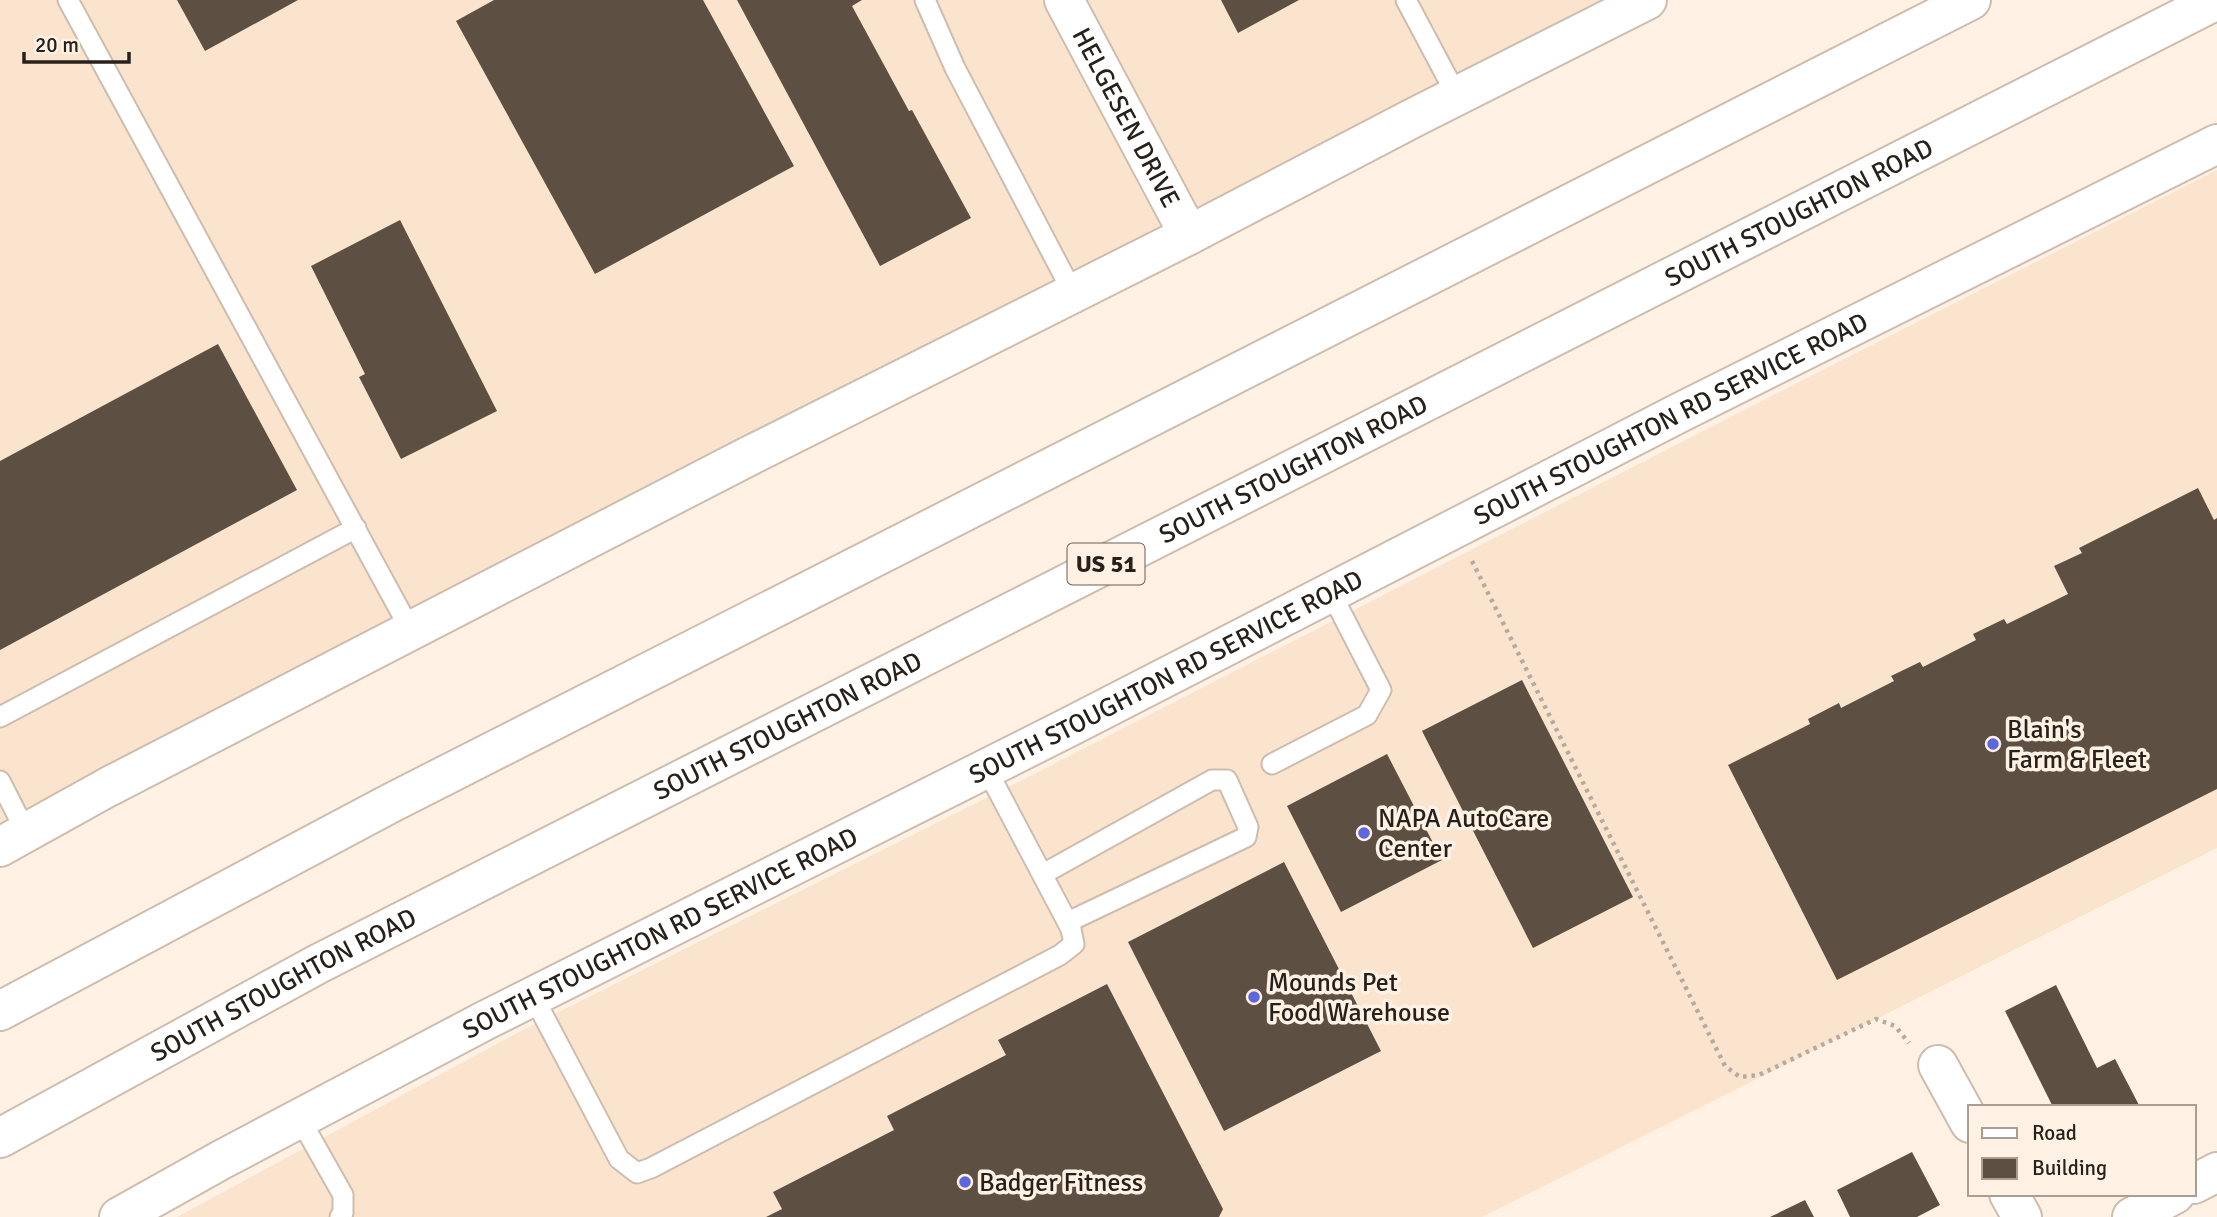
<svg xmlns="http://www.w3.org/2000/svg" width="2217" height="1217" font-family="Signika,sans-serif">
<rect width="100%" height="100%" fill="#fff1e4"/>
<path fill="#fbe4ce" d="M0,0H1647L0,847Z
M2217,170V848L1482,1217H177L519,1032L1030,776L1744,410Z"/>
<path fill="#5d4f41" d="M177,0H298L205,51Z
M494,0H703L794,166L595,274L456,21Z
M737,0H862L852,6L909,111L912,110L971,218L880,266Z
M1221,0H1299L1238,33Z
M400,220L497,411L401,459L359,377L365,374L311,266Z
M218,344L297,490L0,650V461Z
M2198,488L2214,520L2217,518V789L1837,980L1728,765L1810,724L1808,719L1839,703L1841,708L1894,681L1891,676L1920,662L1923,667L1976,640L1973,634L2004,619L2007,624L2068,594L2054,566L2082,553L2079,548Z
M1522,680L1633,897L1533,948L1422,731Z
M1387,754L1442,860L1341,912L1287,806Z
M1284,862L1381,1051L1224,1131L1128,942Z
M1107,984L1223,1209L1219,1217H766L782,1209L773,1192L894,1130L887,1116L1006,1055L998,1040Z
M2056,985L2097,1068L2115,1059L2140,1107H2053L2005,1011Z
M1912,1152L1940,1205L1917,1217H1850L1837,1190Z
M1805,1200L1814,1217H1770Z"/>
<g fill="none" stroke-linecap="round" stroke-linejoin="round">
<defs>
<path id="service" d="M68,0L411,631
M925,0L955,68L1073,293
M1406,0L1457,96
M0,717L356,528
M1272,764L1367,715L1381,690L1331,593
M0,781L26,832
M1043,874L1212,780H1227L1248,827L1246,837L1068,922
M533,996L619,1159L637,1173L651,1168L1060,955L1074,944L1071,929L986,768
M300,1119L343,1195V1213L340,1217"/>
<g id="minor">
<path id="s1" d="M1064,0L1189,235"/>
<path d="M1938,1065L1970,1123"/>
<path d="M2194,1184L2217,1172"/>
<path d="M2009,1194L2022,1217"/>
<path d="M2132,1217L2175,1194"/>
</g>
<g id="tertiary">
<path d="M0,847L108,787L747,457L1189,235L1415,117L1647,0"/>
<path id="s2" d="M119,1217L221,1160L486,1020L1073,725L1679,413L2217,144"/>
</g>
<g id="primary">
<path d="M0,1011L391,803L1971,0"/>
<path id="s3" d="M0,1138L318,964L2217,0"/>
</g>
</defs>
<use href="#service" stroke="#cdbdae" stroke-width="23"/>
<use href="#minor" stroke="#cdbdae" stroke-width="42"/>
<use href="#tertiary" stroke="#cdbdae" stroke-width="42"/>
<use href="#primary" stroke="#cdbdae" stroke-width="42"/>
<path stroke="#b5aa9f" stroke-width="4.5" stroke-dasharray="3.5 5" stroke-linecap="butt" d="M1472,561L1725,1066L1740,1077L1759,1075L1876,1019L1895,1026L1909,1043"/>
<use href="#service" stroke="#fff" stroke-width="19"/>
<use href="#minor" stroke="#fff" stroke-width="38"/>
<use href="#tertiary" stroke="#fff" stroke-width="38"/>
<use href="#primary" stroke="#fff" stroke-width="38"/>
</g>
<g fill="#5c66dd" stroke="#fff1e4" stroke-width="2.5">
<circle cx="1993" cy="744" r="7"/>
<circle cx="1364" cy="833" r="7"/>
<circle cx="1254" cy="997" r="7"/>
<circle cx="965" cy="1182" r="7"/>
</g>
<g text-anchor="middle" stroke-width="7" stroke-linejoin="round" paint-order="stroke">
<rect fill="#fff1e4" stroke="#685f57" stroke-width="2" x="1067.5" y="543.5" width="77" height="41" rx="5"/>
<g font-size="24" font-weight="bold" fill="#27211b">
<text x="1106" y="572">US 51</text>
</g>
<g font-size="26" fill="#27211b" stroke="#fff1e4">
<text dy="9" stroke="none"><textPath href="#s1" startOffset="133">HELGESEN DRIVE</textPath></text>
<text dy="9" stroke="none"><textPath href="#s3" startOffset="2023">SOUTH STOUGHTON ROAD</textPath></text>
<text dy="9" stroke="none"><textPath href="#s2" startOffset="1745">SOUTH STOUGHTON RD SERVICE ROAD</textPath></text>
<text dy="9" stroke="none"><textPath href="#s3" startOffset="1456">SOUTH STOUGHTON ROAD</textPath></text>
<text dy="9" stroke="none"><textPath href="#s2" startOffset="1178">SOUTH STOUGHTON RD SERVICE ROAD</textPath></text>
<text dy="9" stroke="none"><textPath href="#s3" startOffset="889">SOUTH STOUGHTON ROAD</textPath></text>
<text dy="9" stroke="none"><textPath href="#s2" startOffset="611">SOUTH STOUGHTON RD SERVICE ROAD</textPath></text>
<text dy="9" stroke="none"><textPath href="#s3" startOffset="322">SOUTH STOUGHTON ROAD</textPath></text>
</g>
<g font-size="26" fill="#27211b" stroke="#fff1e4" text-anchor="start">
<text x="2007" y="738">Blain's<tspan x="2007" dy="30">Farm &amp; Fleet</tspan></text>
<text x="1378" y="827">NAPA AutoCare<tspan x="1378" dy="30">Center</tspan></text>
<text x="1268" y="991">Mounds Pet<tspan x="1268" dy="30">Food Warehouse</tspan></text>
<text x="979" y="1191">Badger Fitness</text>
</g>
</g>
<rect x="1968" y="1105" width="228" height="91" fill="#fff1e4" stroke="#a99e94" stroke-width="2"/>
<rect x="1982" y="1128" width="35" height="10" fill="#ffffff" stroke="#a99e94" stroke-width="2"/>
<text x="2032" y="1140" font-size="21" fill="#27211b">Road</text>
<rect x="1982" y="1158" width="35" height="21" fill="#5d4f41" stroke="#a99e94" stroke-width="2"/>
<text x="2032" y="1175" font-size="21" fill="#27211b">Building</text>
<path d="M24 52v10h105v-10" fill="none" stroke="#27211b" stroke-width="3.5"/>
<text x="35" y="52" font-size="21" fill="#27211b" stroke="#fff1e4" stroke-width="5" paint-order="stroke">20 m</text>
</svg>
